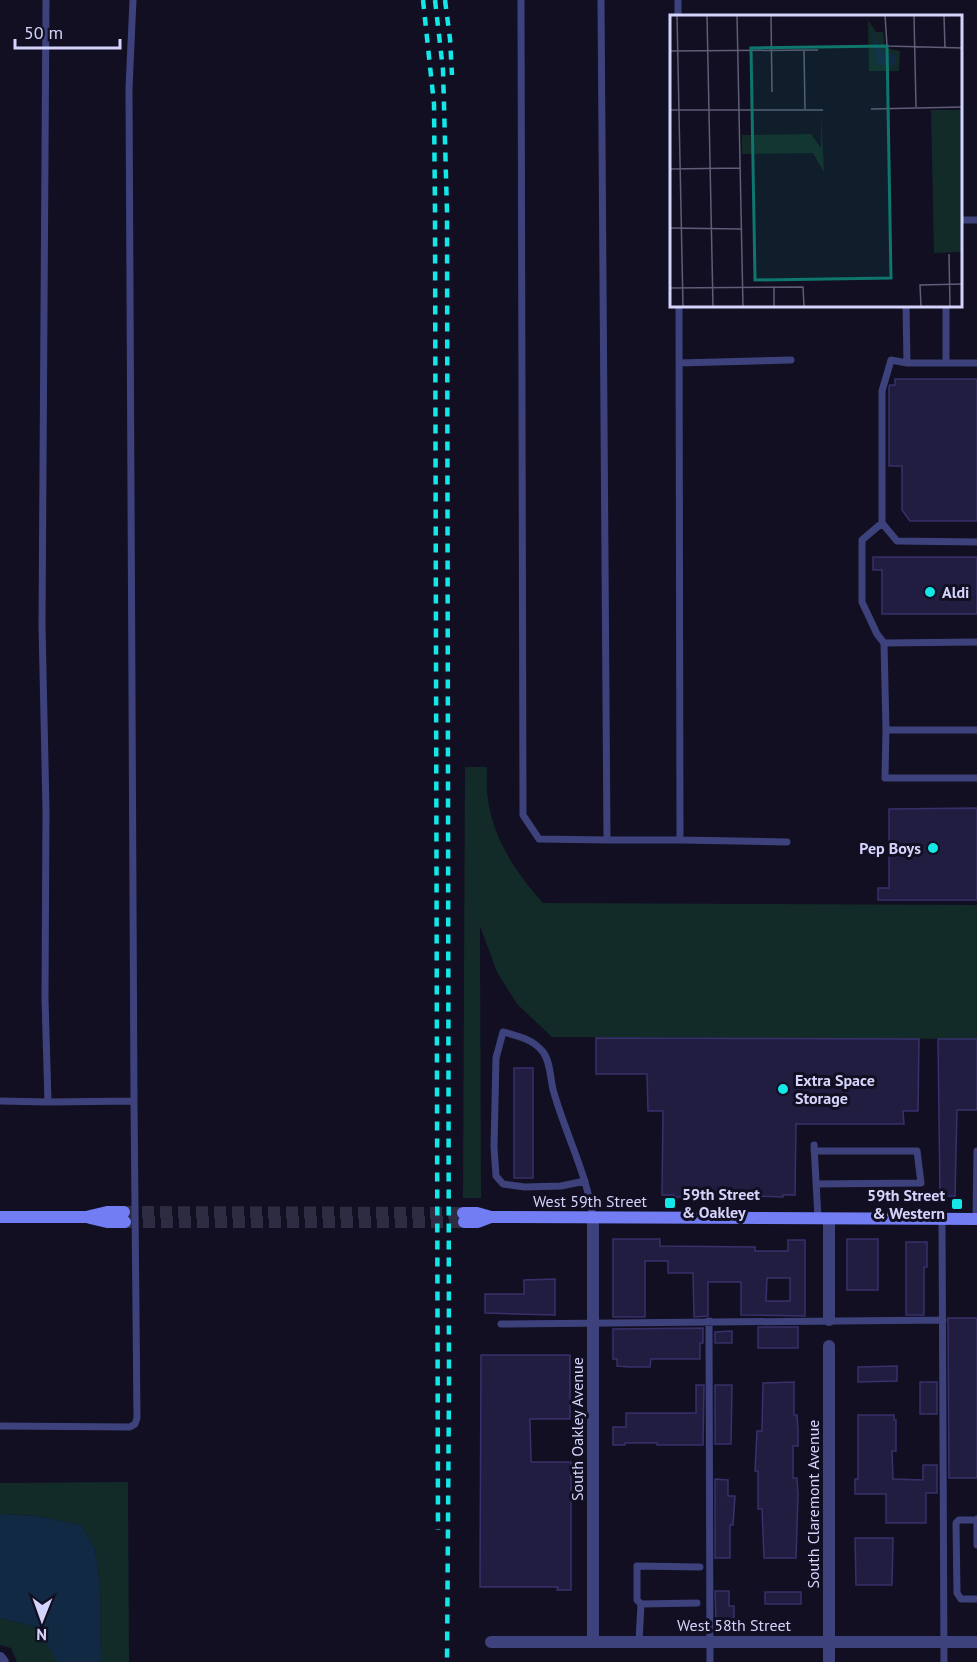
<svg xmlns="http://www.w3.org/2000/svg" width="977" height="1662" font-family="'PT Sans',sans-serif">
<rect width="100%" height="100%" fill="#110f21"/>
<path fill="#132b28" d="M465,767H487C487,777 486,789 488,800C494,840 516,873 543,903L977,905V1039L552,1037L517,1004L497,972L480,926L481,1198H463Z
M128,1482L129,1662H101L100,1587L95,1549L81,1525L37,1516L0,1514V1483Z
M0,1618L34,1626L53,1652L57,1662H17L11,1648L0,1645Z"/>
<path fill="#122943" d="M0,1514L37,1516L81,1525L95,1549L100,1587L101,1662H57L52,1652L34,1626L0,1618Z"/>
<path fill="#211d41" stroke="#37316b" stroke-width="1.5" fill-rule="evenodd" d="M895,379H977V521H910L902,510V466H889V387L890,385H895Z
M873,557H977V614H882V570H873Z
M977,808V900H878V888H889V809Z
M596,1038L919,1039L918,1111H903L904,1124H796L795,1195H783V1197L718,1195V1197H674V1195H662L663,1111H648L647,1074H596Z
M938,1039H977V1110H957L955,1196H940Z
M514,1068H533V1178H514Z
M613,1239H660V1246L755,1247V1251H788V1240H805V1316L741,1315V1282H708V1316L694,1317L693,1273H668V1261H645V1317H613ZM767,1278H790V1301H766Z
M847,1239H878V1290H847Z
M906,1242H927V1267H924V1315H906Z
M555,1279V1315L485,1313V1294H524V1280Z
M948,1318H977V1478H949Z
M758,1327H798V1348H758Z
M703,1328V1343H700V1359H651L650,1367H629L617,1366V1359H613V1329Z
M732,1331V1343H715V1332Z
M481,1355H570V1419H530L531,1462H571V1590H557L558,1587H480Z
M897,1366V1381L858,1382V1367Z
M794,1382V1415H797L798,1431V1446H793V1478H797L798,1495L796,1558H764L762,1509H758V1471H755L757,1431H762L763,1383Z
M920,1382H937V1414H920Z
M696,1385H704L703,1445H657V1443H625V1445H613V1427H626V1413H696Z
M715,1385H732L731,1444H715Z
M858,1415H894V1420H896V1451H892L893,1479L923,1480V1465H937V1493H926V1523H886V1494H855V1479H858Z
M715,1479L728,1480V1496H735L733,1525H730V1558H715Z
M855,1538H893L892,1585H856Z
M715,1591H729V1606H734V1622H716Z
M765,1592H801V1604H765Z"/>
<g fill="none" stroke-linecap="round" stroke-linejoin="round">
<path stroke="#2e2c42" stroke-width="12" stroke-dasharray="12 6" stroke-linecap="butt" d="M124,1212L463,1213
M125,1222H464"/>
<path stroke="#3e427c" stroke-width="7" d="M521,0L523,815L539,839L607,840
M601,0L607,840H680
M678,0V16
M960,220H977
M679,306L680,840L787,842
M906,306L907,363
M946,306V363
M679,363L791,360
M977,363H907L891,360L882,391V523L897,541L977,542
M882,523L862,540V602L877,634L884,643L886,730
M884,643L977,642
M977,730H886L885,778H977
M0,1101L48,1102L45,999L46,810L42,625L46,0
M48,1102L134,1101L129,88L133,0
M814,1145L818,1218
M814,1151H917L921,1183L816,1184
M585,1181L561,1186L525,1187L503,1184L496,1176L494,1147L496,1058L503,1032C518,1036 533,1039 543,1052C551,1062 550,1081 554,1093C566,1135 587,1174 593,1218
M942,1219L944,1662
M976,1219L977,1151
M709,1321L710,1662
M501,1324L943,1320
M0,1426L130,1427L135,1424L137,1418L134,1101
M977,1519V1545
M976,1520H959L956,1523L957,1593L961,1599H977
M641,1604L697,1603
M639,1641L641,1604L637,1600V1566L700,1567"/>
<path stroke="#3e427c" stroke-width="12" d="M593,1218V1641
M829,1320V1219
M829,1346V1662
M491,1642H977
M0,1658L3,1662"/>
<path stroke="#727cf3" stroke-width="12" d="M463,1213H477L491,1217L977,1219
M0,1217H86L107,1212H124
M90,1218L107,1222H125
M464,1222H478L491,1217"/>
<path stroke="#13e7e7" stroke-width="4.5" stroke-dasharray="9 8" stroke-linecap="butt" d="M423,0L434,104L435,212L438,1530
M435,0L443,70L447,212L449,1385L447,1662
M445,0L450,39L452,75"/>
</g>
<g fill="#13e7e7" stroke="#110f21" stroke-width="2">
<circle cx="930" cy="592" r="6"/>
<circle cx="933" cy="848" r="6"/>
<circle cx="783" cy="1089" r="6"/>
<rect x="664" y="1197" width="12" height="12" rx="3"/>
<rect x="951" y="1198" width="12" height="12" rx="3"/>
</g>
<g text-anchor="middle" stroke-width="6" stroke-linejoin="round" paint-order="stroke">
<g font-size="16" font-weight="bold" fill="#d4d3fb" stroke="#110f21" text-anchor="start">
<text x="942" y="598">Aldi</text>
<text x="921" y="854" text-anchor="end">Pep Boys</text>
<text x="795" y="1086">Extra Space<tspan x="795" dy="18">Storage</tspan></text>
<text x="682" y="1200">59th Street<tspan x="682" dy="18">&amp; Oakley</tspan></text>
<text x="945" y="1201" text-anchor="end">59th Street<tspan x="945" dy="18">&amp; Western</tspan></text>
</g>
<g font-size="16" fill="#d4d3fb" stroke="#110f21">
<text x="590" y="1207">West 59th Street</text>
<text transform="translate(577 1429) rotate(-90)" y="6">South Oakley Avenue</text>
<text transform="translate(813 1504) rotate(-90)" y="6">South Claremont Avenue</text>
<text x="734" y="1631">West 58th Street</text>
</g>
</g>
<g transform="translate(670 15)">
<rect width="292" height="292" fill="#110f21"/>
<path d="M198,5L206,17H213L215,33L230,36L229,56H199ZM261,95H292V237L264,238ZM151,97L154,157L143,138L72,139V120L141,119L151,133Z" fill="#132b28"/>
<path d="M202,17L212,36L226,40V50H206Z" fill="#122943"/>
<path fill="none" stroke="#5f5d78" stroke-width="1.5" d="M7,0L13,292M37,0L43,292M67,0L73,292M101,0L102,77M215,0L217,31L293,33M244,0L246,92M274,0L275,33M134,35L135,94M0,36L148,35M201,94L293,92M0,95H153M0,154L70,153M0,213L71,214M279,239L280,292M0,273L133,272L134,292M104,273V292M251,292L250,270L293,269"/>
<path fill="#0f766e" fill-opacity="0.15" stroke="#0f766e" stroke-width="3" d="M217,31L221,263L85,265L81,33Z"/>
<rect width="292" height="292" fill="none" stroke="#d4d3fb" stroke-width="3"/>
</g>
<g transform="translate(42 1620) rotate(181)" stroke="#110f21" stroke-width="4.5" paint-order="stroke">
<path d="M0-4.5L10 22L0 15L-10 22Z" fill="#d4d3fb"/>
<text y="-9" font-size="16" font-weight="bold" text-anchor="middle" fill="#d4d3fb">N</text>
</g>
<path d="M15 39v9h105v-9" fill="none" stroke="#d4d3fb" stroke-width="3"/>
<text x="24" y="39" font-size="18" fill="#d4d3fb" stroke="#110f21" stroke-width="4.5" paint-order="stroke">50 m</text>
</svg>
